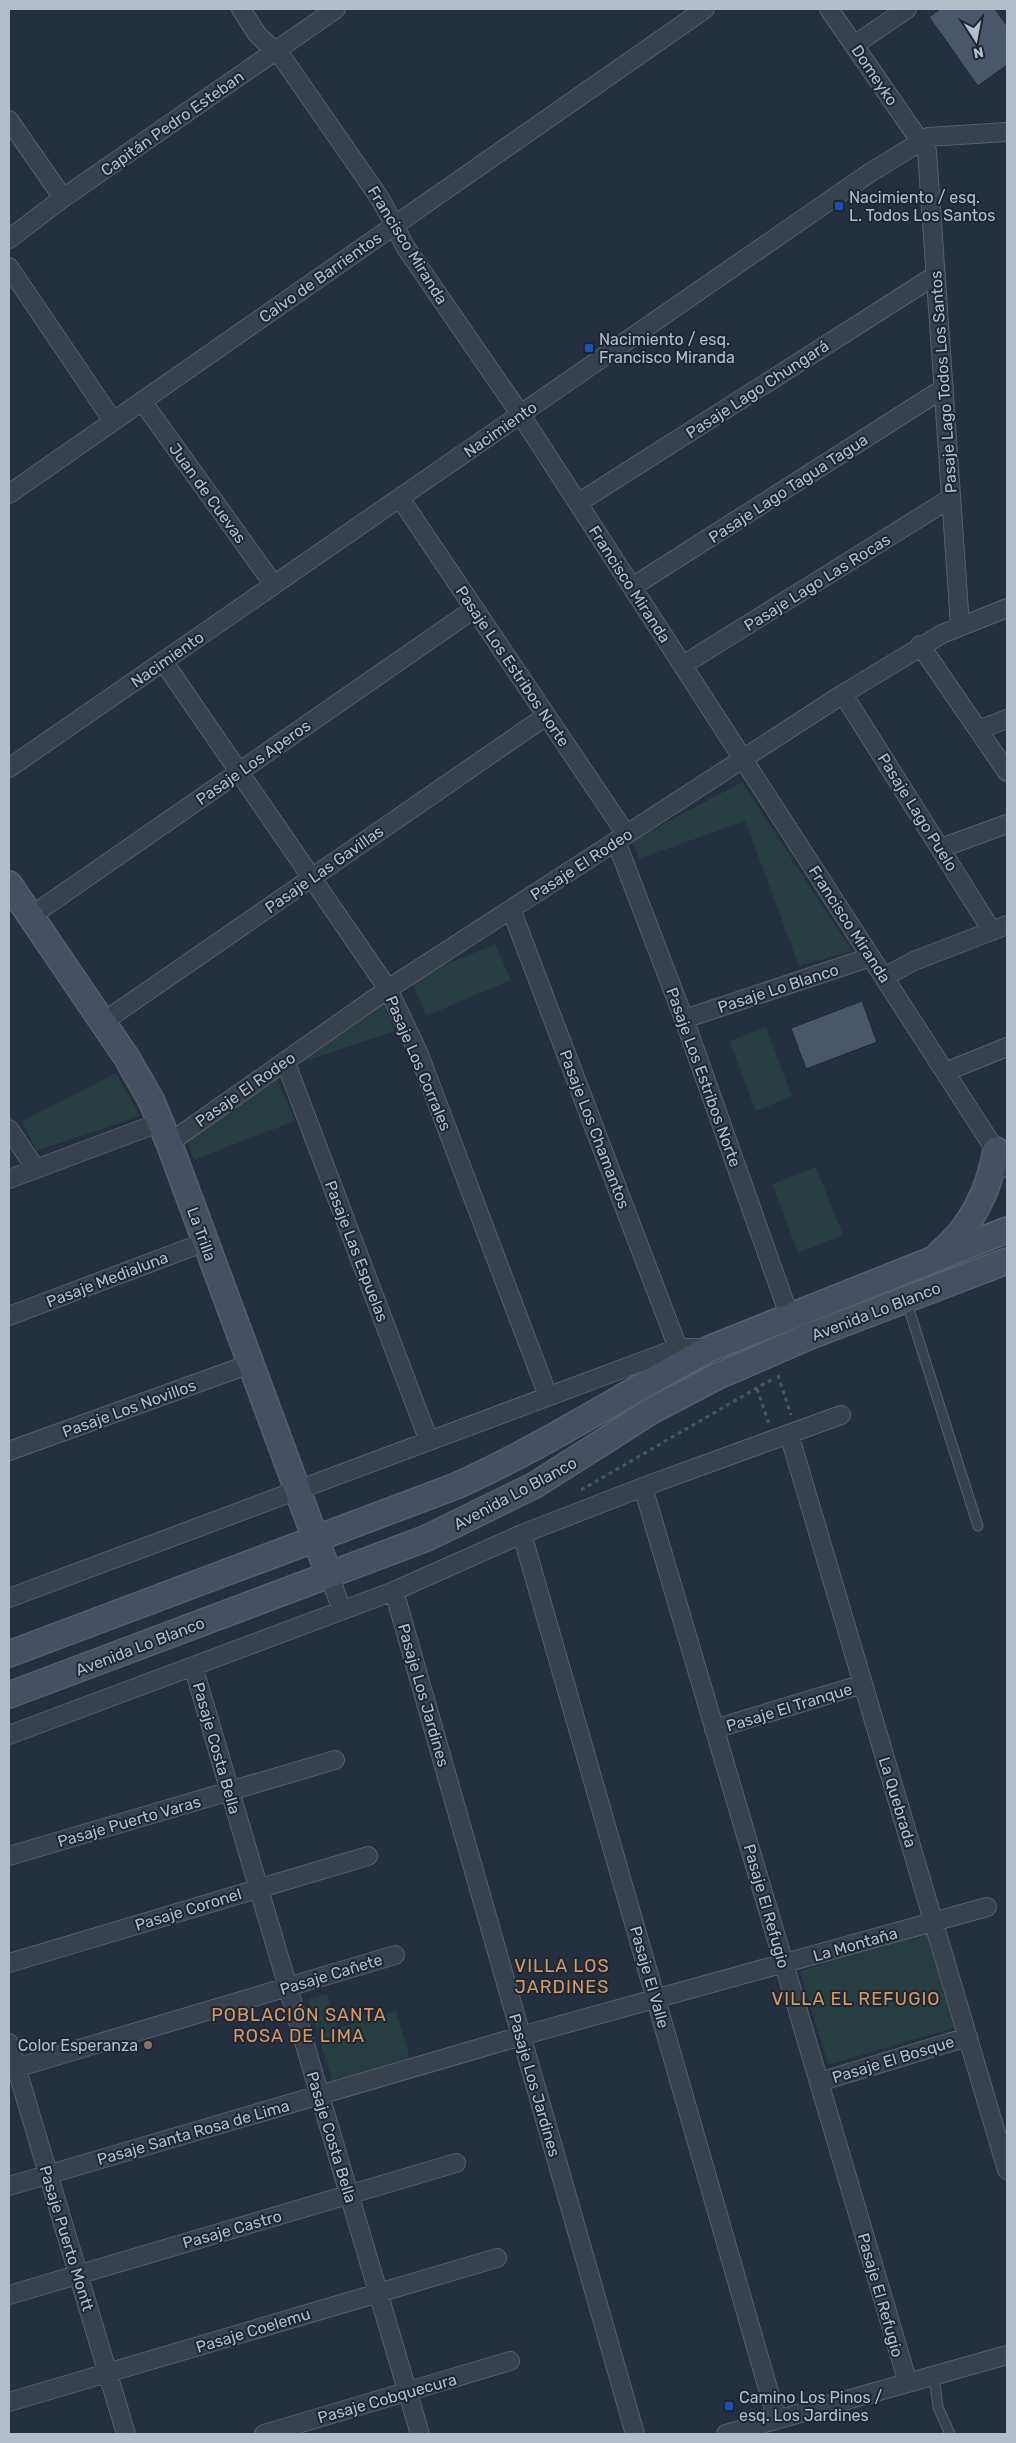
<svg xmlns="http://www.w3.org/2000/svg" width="1016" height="2443" font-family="Rubik,sans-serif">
<rect width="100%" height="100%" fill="#242f40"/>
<path fill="#263d41" d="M742,782L852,951L799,966L745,821L639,859L632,841Z
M495,944L511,980L426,1016L411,979Z
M383,1005L395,1031L302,1062Z
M766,1027L792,1096L756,1111L729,1041Z
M116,1073L140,1116L36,1151L22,1121Z
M275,1074L295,1121L194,1160L185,1135Z
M816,1167L843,1235L798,1253L772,1184Z
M929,1932L957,2027L828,2065L800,1971Z
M327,1994L337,2028L396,2011L410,2058L332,2081L308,2000Z"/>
<path fill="#4a5669" stroke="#1f2837" d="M940,9H995L1007,26V65L978,86L929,17Z
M862,1001L877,1042L806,1069L791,1028Z"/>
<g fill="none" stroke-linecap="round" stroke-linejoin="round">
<defs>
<path id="lane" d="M906,1300L978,1526
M934,2376L938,2407L950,2434"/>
<path id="street" d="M241,9L257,34L284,60L381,200L406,248L521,415L1007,1168
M829,9L927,151L960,625
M854,45L907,9
M9,120L63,198
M9,239L63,198L336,9
M9,267L113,421
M142,401L274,585
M9,494L705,9
M400,498L626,834
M578,503L936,275
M632,587L944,388
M920,645L1007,772
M163,661L388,989L418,1052L548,1396
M683,665L951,498
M843,694L992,931
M978,730L1007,719
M9,768L868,174L928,137L1007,132
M616,841L684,1019L789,1315
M941,848L1007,824
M511,909L678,1348
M31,916L474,609
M884,977L914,961L1007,925
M684,1019L871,957
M103,1022L546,716
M285,1061L429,1441
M945,1072L1007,1047
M9,1129L36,1169
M169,1143L388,989L843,694L942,634L1007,608
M9,1179L161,1122
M9,1316L205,1242
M789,1434L1007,2170
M9,1451L250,1364
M643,1487L908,2383
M522,1534L777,2420
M329,1575L342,1610
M394,1591L635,2434
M9,1598L678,1348H708
M193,1666L420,2434
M714,1729L863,1684
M9,1735L394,1591L522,1534L643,1487L841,1415
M9,1856L335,1760
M9,1963L368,1856
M9,2043L126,2434
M9,2070L395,1955
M819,2082L968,2037
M9,2186L521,2036L987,1907
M9,2295L456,2163
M9,2402L497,2258
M264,2434L510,2361
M726,2434L1007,2355"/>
<path id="secondary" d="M9,884L127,1058L151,1100L169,1143L329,1575
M940,1253C972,1226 989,1191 996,1150
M9,1654L456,1486C545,1446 625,1393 711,1348L1007,1230
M9,1695L427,1538L535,1485L653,1410L716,1377L808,1337L1007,1261"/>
</defs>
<use href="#lane" stroke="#565f6d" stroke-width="11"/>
<use href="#street" stroke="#565f6d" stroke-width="20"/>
<use href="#secondary" stroke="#565f6d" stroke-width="28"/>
<path stroke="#455a5d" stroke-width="3" stroke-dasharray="4 4" stroke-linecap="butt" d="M778,1375L791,1415
M757,1389L769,1424
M581,1490L774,1378"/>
<use href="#lane" stroke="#39414f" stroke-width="9"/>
<use href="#street" stroke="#39414f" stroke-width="18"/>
<use href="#secondary" stroke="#475062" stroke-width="25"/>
</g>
<g fill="#1a4fb4" stroke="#1d2635" stroke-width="2">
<rect x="834" y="201" width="10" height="10" rx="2.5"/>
<rect x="584" y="343" width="10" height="10" rx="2.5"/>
<rect x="724" y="2401" width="10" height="10" rx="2.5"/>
</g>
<circle fill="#8d6e63" stroke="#1d2635" stroke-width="2" cx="148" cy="2045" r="5"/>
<g text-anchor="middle" stroke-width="4" stroke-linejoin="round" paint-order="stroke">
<g font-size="16" fill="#b5bdca" stroke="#1d2635">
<text transform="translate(875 75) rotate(56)" y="6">Domeyko</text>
<text transform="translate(172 123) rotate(-35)" y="6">Capitán Pedro Esteban</text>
<text transform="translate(408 245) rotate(58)" y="6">Francisco Miranda</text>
<text transform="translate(320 277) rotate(-35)" y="6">Calvo de Barrientos</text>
<text transform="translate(943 382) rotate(-94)" y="6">Pasaje Lago Todos Los Santos</text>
<text transform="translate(757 389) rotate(-33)" y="6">Pasaje Lago Chungará</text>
<text transform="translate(500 429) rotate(-35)" y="6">Nacimiento</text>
<text transform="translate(788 488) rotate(-33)" y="6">Pasaje Lago Tagua Tagua</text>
<text transform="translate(208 493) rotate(54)" y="6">Juan de Cuevas</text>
<text transform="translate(817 582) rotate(-32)" y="6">Pasaje Lago Las Rocas</text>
<text transform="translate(630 584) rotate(57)" y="6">Francisco Miranda</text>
<text transform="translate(167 659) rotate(-35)" y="6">Nacimiento</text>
<text transform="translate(513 666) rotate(56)" y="6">Pasaje Los Estribos Norte</text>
<text transform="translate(253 762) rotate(-35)" y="6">Pasaje Los Aperos</text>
<text transform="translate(918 812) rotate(58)" y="6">Pasaje Lago Puelo</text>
<text transform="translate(581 864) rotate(-33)" y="6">Pasaje El Rodeo</text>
<text transform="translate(324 869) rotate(-35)" y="6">Pasaje Las Gavillas</text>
<text transform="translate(850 924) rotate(57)" y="6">Francisco Miranda</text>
<text transform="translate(778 988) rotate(-18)" y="6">Pasaje Lo Blanco</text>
<text transform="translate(419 1063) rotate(67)" y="6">Pasaje Los Corrales</text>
<text transform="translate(704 1077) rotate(70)" y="6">Pasaje Los Estribos Norte</text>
<text transform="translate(245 1089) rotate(-35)" y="6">Pasaje El Rodeo</text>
<text transform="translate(595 1129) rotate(69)" y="6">Pasaje Los Chamantos</text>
<text transform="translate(202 1234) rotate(70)" y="6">La Trilla</text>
<text transform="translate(357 1251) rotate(69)" y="6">Pasaje Las Espuelas</text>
<text transform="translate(107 1279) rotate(-21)" y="6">Pasaje Medialuna</text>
<text transform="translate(876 1311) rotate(-21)" y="6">Avenida Lo Blanco</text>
<text transform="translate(129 1408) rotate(-20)" y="6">Pasaje Los Novillos</text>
<text transform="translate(515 1493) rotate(-28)" y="6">Avenida Lo Blanco</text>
<text transform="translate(140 1646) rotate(-21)" y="6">Avenida Lo Blanco</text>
<text transform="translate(424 1695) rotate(74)" y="6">Pasaje Los Jardines</text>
<text transform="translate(789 1707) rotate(-17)" y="6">Pasaje El Tranque</text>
<text transform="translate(217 1748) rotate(74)" y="6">Pasaje Costa Bella</text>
<text transform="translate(898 1802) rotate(73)" y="6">La Quebrada</text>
<text transform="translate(129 1821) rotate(-16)" y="6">Pasaje Puerto Varas</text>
<text transform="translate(767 1906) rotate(74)" y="6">Pasaje El Refugio</text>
<text transform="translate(188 1909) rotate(-17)" y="6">Pasaje Coronel</text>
<text transform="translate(855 1944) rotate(-16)" y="6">La Montaña</text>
<text transform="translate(331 1974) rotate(-17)" y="6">Pasaje Cañete</text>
<text transform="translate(650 1977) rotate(74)" y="6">Pasaje El Valle</text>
<text transform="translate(893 2059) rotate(-17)" y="6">Pasaje El Bosque</text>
<text transform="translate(535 2085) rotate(74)" y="6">Pasaje Los Jardines</text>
<text transform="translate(193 2132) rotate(-16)" y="6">Pasaje Santa Rosa de Lima</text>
<text transform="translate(332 2137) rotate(73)" y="6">Pasaje Costa Bella</text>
<text transform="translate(232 2229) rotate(-16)" y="6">Pasaje Castro</text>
<text transform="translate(67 2238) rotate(73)" y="6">Pasaje Puerto Montt</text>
<text transform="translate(881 2295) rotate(74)" y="6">Pasaje El Refugio</text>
<text transform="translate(253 2330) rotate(-17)" y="6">Pasaje Coelemu</text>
<text transform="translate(387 2398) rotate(-16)" y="6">Pasaje Cobquecura</text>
</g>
<g font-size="16" fill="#b5bdca" stroke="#1d2635" text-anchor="start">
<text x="849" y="203">Nacimiento / esq.<tspan x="849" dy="18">L. Todos Los Santos</tspan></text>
<text x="599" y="345">Nacimiento / esq.<tspan x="599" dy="18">Francisco Miranda</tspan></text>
<text x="138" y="2051" text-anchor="end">Color Esperanza</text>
<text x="739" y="2403">Camino Los Pinos /<tspan x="739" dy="18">esq. Los Jardines</tspan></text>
</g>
<g font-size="18" letter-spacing="1" fill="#d79963" stroke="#1d2635">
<text x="562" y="1972">VILLA LOS<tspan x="562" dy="21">JARDINES</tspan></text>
<text x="856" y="2005">VILLA EL REFUGIO</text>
<text x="299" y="2021">POBLACIÓN SANTA<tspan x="299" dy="21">ROSA DE LIMA</tspan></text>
</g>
</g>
<rect width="1016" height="2443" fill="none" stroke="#b5bdca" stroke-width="20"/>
<g transform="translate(976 40) rotate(169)" stroke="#1d2635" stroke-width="4" paint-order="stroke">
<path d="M0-4L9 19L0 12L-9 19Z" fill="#b5bdca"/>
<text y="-8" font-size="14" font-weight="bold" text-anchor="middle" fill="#b5bdca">N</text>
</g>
</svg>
